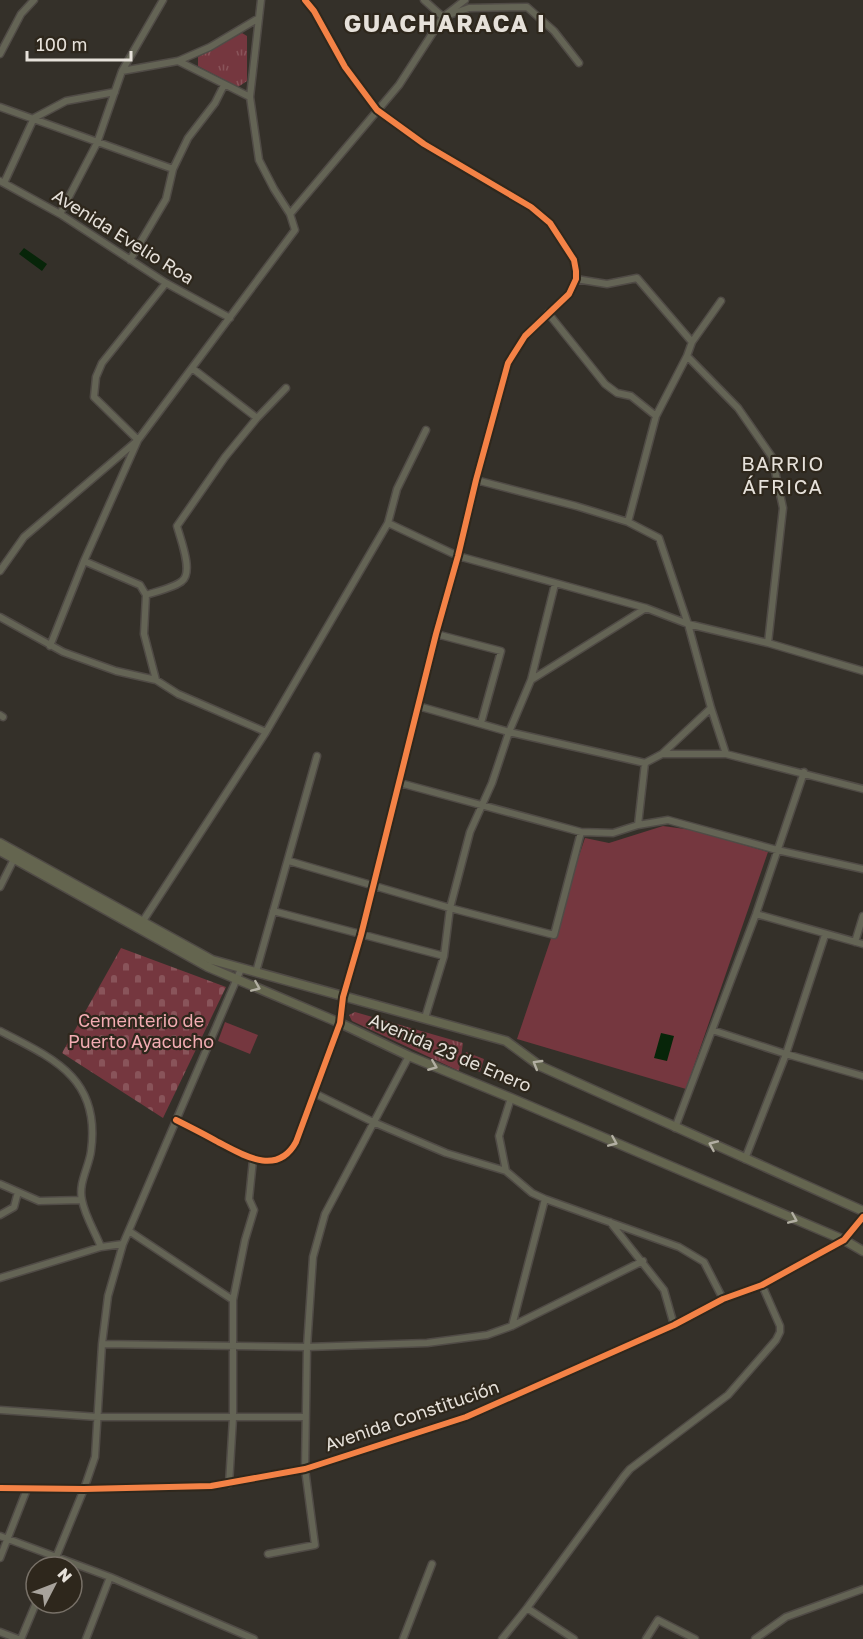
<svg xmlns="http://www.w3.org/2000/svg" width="863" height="1639" font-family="'Golos Text',sans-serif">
<defs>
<pattern id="grass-tufts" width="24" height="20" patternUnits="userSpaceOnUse" patternTransform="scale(1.5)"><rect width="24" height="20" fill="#75373f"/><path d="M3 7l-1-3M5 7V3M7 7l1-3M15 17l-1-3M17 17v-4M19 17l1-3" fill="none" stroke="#89545a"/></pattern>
<pattern id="cemetery-stones" width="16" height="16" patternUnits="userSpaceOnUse" patternTransform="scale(1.5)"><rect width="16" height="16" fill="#75373f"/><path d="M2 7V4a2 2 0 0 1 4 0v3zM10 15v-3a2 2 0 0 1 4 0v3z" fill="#89545a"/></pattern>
</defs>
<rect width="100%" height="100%" fill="#343029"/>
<path fill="url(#grass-tufts)" d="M242,33L247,36V81L238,87L198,66V57Z
M355,1012L463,1043L459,1071L352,1021L349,1015Z"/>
<path fill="url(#cemetery-stones)" d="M121,948L226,987L163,1118L62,1053Z"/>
<path fill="#75373f" d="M663,826L692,830L768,852L686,1089L517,1039L585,838L609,843Z
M225,1022L258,1035L250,1054L218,1041Z
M466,1052L484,1059L480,1072L461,1065Z"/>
<path fill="#072509" d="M24,248L47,264L42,271L19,254Z
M661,1033L674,1036L667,1061L654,1058Z"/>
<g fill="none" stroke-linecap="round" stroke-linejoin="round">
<defs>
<path id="minor" d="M424,0L443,17L465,0
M0,54L21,14L34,0
M178,61L250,97
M122,71L178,61L210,47L259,18
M0,107L173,169
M0,181L60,214L166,283L230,318
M4,183L34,118L66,101L115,92
M60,214L97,143L122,71L163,0
M290,214L399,85L443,17L469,8L527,7L554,31L579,63
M130,260L166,199L173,169L188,138L215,103L224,85
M576,279L607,284L637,278L692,342
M548,313L605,384L617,393L631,396L656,416
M687,356L738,408L772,457L783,508L768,643
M192,368L257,418
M476,480L576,506L628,522L659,538L688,624L711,708L726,754
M628,522L656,416L687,356L692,342L721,301
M388,523L458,556L646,608L688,624L768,643L863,671
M84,561L140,585L146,595L144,634L156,680
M0,571L24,537L138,440L295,230L290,214L274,189L259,160L250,97L261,0
M146,595C155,592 176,587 182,581C194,572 180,538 177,526L225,457L257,418L286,388
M0,617L63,652L116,671L156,680L178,694L266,732
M436,634L501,651L481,723
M50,646L84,561L138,440L94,397L96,377L102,363L166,283
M531,680L646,608
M418,706L509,732L645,763L662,754L711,708
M0,715L3,717
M662,754H726L863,789
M400,783L581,832L613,833L638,825L668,820L777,850L863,869
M638,825L645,763
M289,861L450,908L554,935L581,832
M0,887L14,859
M273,911L444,956
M756,914L863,944
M141,924L266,732L388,523L397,489L426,430
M855,942L863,916
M256,972L317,756
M425,1018L444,956L450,908L470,832L492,783L509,732L531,680L555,584
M712,1030L786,1054L863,1076
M0,1031C55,1059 101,1079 91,1151C89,1167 78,1183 82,1200C85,1216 95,1232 101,1247
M314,1093L373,1122L446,1153L506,1171
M511,1098L499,1136L506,1171L532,1193L545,1199L679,1247L704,1262L723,1299
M176,1120C190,1127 204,1134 218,1142C243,1155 277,1177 296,1142L340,1023L343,997L361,935L436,634L458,556L476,480L508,363L525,336L569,294L576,279V271L574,260L550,223L531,207L424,144L377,110L345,67L314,11L305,0
M675,1128L756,914L804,772
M745,1159L786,1054L825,935
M0,1184L39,1201L82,1200
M0,1215L14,1207L18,1192
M610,1222L664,1290L674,1325
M129,1231L233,1300
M0,1278L101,1247L123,1244
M512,1326L545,1199
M102,1344L307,1347L427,1343L487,1335L512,1326L643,1261
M0,1410L98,1417H305
M229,1484L233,1418V1300L245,1240L254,1210L249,1199L253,1160
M0,1488L84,1489L211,1486L305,1469L466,1417L674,1325L723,1299L762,1285L844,1240L863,1217
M0,1536L110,1577L254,1639
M268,1554L315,1545L305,1469L307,1347L313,1257L325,1214L409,1056
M0,1558L27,1489
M52,1567L84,1489L95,1457L102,1344L108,1296L123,1244L241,969
M527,1608L574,1639
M0,1632L18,1639
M21,1639L36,1603
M86,1639L110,1577
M403,1639L432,1564
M502,1639L527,1608L624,1476L630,1469L728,1395L776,1340L780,1332V1326L762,1285
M646,1639L658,1620L695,1639
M755,1639L786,1617L863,1589"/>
<path id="secondary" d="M0,843L212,960L506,1041L540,1066L863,1211
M0,851L208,967L340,1023L409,1056L511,1098L844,1240L863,1251"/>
</defs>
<use href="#minor" stroke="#504b46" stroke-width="9"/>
<use href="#secondary" stroke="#504b46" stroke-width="11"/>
<use href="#minor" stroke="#646455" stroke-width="6"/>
<use href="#secondary" stroke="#64654f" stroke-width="8"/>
<defs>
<path id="cycleway" d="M176,1120C190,1127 204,1134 218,1142C243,1155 277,1177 296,1142L340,1023L343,997L361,935L436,634L458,556L476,480L508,363L525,336L569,294L576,279V271L574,260L550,223L531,207L424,144L377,110L345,67L314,11L305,0
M0,1488L84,1489L211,1486L305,1469L466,1417L674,1325L723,1299L762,1285L844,1240L863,1217"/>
</defs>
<use href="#cycleway" stroke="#2e271c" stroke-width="10"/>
<use href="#cycleway" stroke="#f48246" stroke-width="6"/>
</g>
<defs><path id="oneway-chevron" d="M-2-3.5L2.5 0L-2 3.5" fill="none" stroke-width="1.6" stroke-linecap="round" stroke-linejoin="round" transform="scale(1.5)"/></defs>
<g stroke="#b2afa2">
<use href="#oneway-chevron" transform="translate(256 987) rotate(23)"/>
<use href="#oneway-chevron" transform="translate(537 1064) rotate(-149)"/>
<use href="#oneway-chevron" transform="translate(433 1066) rotate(22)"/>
<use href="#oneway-chevron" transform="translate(613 1142) rotate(23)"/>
<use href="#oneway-chevron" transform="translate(713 1145) rotate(-156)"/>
<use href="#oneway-chevron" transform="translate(793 1219) rotate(23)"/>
</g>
<g text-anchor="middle" stroke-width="4.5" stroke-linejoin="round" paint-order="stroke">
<g font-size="18" fill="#e6e1da" stroke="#2e271c">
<text transform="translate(123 237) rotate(32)" y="6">Avenida Evelio Roa</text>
<text transform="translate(450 1053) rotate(23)" y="6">Avenida 23 de Enero</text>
<text transform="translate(412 1416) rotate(-19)" y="6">Avenida Constitución</text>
</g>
<g font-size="18" fill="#f2acb2" stroke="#2e271c">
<text x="141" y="1027">Cementerio de<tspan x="141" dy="21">Puerto Ayacucho</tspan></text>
</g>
<g font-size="20" letter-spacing="1.5" fill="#e6e1da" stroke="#2e271c">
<text x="783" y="471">BARRIO<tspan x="783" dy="23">ÁFRICA</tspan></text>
</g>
<g font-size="24" font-weight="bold" letter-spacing="1.5" fill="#e6e1da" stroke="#2e271c">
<text x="445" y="32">GUACHARACA I</text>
</g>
</g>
<g transform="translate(54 1585) rotate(48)"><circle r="28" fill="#2e271c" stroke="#787168" stroke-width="1.5"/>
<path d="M0-4.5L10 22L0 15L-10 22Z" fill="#a8a39c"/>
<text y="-9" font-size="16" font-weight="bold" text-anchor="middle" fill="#e6e1da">N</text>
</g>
<path d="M27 51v9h104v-9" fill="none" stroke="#e6e1da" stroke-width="3"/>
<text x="36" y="51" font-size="18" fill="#e6e1da" stroke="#2e271c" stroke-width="4.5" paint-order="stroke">100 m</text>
</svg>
